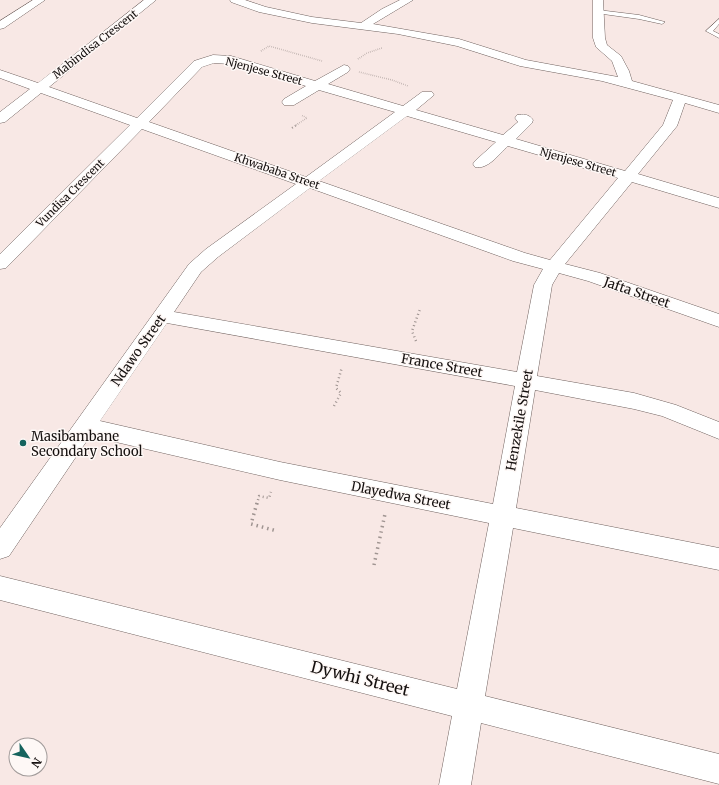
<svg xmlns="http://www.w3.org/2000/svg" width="719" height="785" font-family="Merriweather,serif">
<rect width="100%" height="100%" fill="#f8e8e5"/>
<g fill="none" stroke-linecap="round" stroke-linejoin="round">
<defs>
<path id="service" d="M598,10L639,15L665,22L662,24L639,19L596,13V11Z
M719,19V24L713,31L719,34V38L706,31Z"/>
<path id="minor" d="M33,0H45L4,28L0,29V21Z
M144,0H156L49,87L137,118L194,61L213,55L231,56L315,81L344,65L348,66L350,69L348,72L328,84L403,106L422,92H432L434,95L416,110L503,135L518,122L515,118L517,115C523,114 529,114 533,120L532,123L516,139L625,171L663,125L673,100L602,81L520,66L457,46L398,34L312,23L259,12L231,2L230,0H245L266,7L312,17L361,23L382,9L400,0H413L373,24L459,39L526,60L618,77L612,61L596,47L593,38V0H603L605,38L607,45L621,56L629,71L632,81L719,105V113L685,103L677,126L638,174L719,198V208L632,182L565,264L600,273L719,314V327L588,281L559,273L552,285L537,376L634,393L676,405L719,422V439L662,416L634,409L535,390L516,508L719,548V570L513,528L485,696L719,754V784L481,723L471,785H439L452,716L0,600V576L457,689L489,523L280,480L90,436L9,556L0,559V528L189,264L206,249L296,184L142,129L6,268L0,269V254L130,125L41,93L5,122L0,123V112L30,89L0,78V70L38,83ZM214,63L230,64L306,86L284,99L282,102L284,105H294L319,90L395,112L306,177L149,122L202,67ZM407,116L496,142L475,161L473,164L475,167C488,170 499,154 508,146L618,178L550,260L525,253L319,181ZM310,188L513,261L543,269L534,285L517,372L174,312L201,272L218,257ZM167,323L515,386L493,504L280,462L100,421Z"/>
</defs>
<use href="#service" stroke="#70625f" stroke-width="1"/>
<use href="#minor" stroke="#70625f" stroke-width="1"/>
<path stroke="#9f9491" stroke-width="1.5" stroke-dasharray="0.5 1.5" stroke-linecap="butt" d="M261,51L269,46L322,61
M358,59L367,53L382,48
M359,72L392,80L408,86
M296,125L307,118L301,115"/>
<path stroke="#9f9491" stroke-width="2" stroke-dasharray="1 2.5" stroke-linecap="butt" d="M292,128L298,124"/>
<path stroke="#9f9491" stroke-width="2.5" stroke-dasharray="1 3" stroke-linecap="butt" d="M416,341L412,331L420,309
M334,406L341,393L336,388L342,367
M257,504L259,496L269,498L271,492"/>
<path stroke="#9f9491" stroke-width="3.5" stroke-dasharray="1.5 4" stroke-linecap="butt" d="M257,503L251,524L277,531
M374,565L385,514"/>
<use href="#service" fill="#fff" fill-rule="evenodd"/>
<use href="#minor" fill="#fff" fill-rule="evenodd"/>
</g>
<circle fill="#15635d" stroke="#fef8f6" stroke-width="1.5" cx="23" cy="443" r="4"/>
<g text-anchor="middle" stroke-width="3" stroke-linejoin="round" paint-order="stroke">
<g font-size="11" fill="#15100f" stroke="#fef8f6">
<text transform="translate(95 44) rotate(-38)" y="4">Mabindisa Crescent</text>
<text transform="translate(264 71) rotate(15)" y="4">Njenjese Street</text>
<text transform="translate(578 162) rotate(16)" y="4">Njenjese Street</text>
<text transform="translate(277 171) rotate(19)" y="4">Khwababa Street</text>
<text transform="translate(70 193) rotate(-45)" y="4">Vundisa Crescent</text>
</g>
<g font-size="13" fill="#15100f" stroke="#fef8f6">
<text transform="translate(637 292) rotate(19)" y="5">Jafta Street</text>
<text transform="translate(138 350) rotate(-55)" y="5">Ndawo Street</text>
<text transform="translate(442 365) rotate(10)" y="5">France Street</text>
<text transform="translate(519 420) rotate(-80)" y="5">Henzekile Street</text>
<text transform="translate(401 495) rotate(11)" y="5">Dlayedwa Street</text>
</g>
<g font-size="13" fill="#15100f" stroke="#fef8f6" text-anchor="start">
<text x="31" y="441">Masibambane<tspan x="31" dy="15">Secondary School</tspan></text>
</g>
<g font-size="16" fill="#15100f" stroke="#fef8f6">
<text transform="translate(360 678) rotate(14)" y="6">Dywhi Street</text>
</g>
</g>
<g transform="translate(28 757) rotate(124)"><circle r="19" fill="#fef8f6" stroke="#a19b9a"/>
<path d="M0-3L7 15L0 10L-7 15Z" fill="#15635d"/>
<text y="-6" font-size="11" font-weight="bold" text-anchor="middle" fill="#15100f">N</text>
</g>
</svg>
